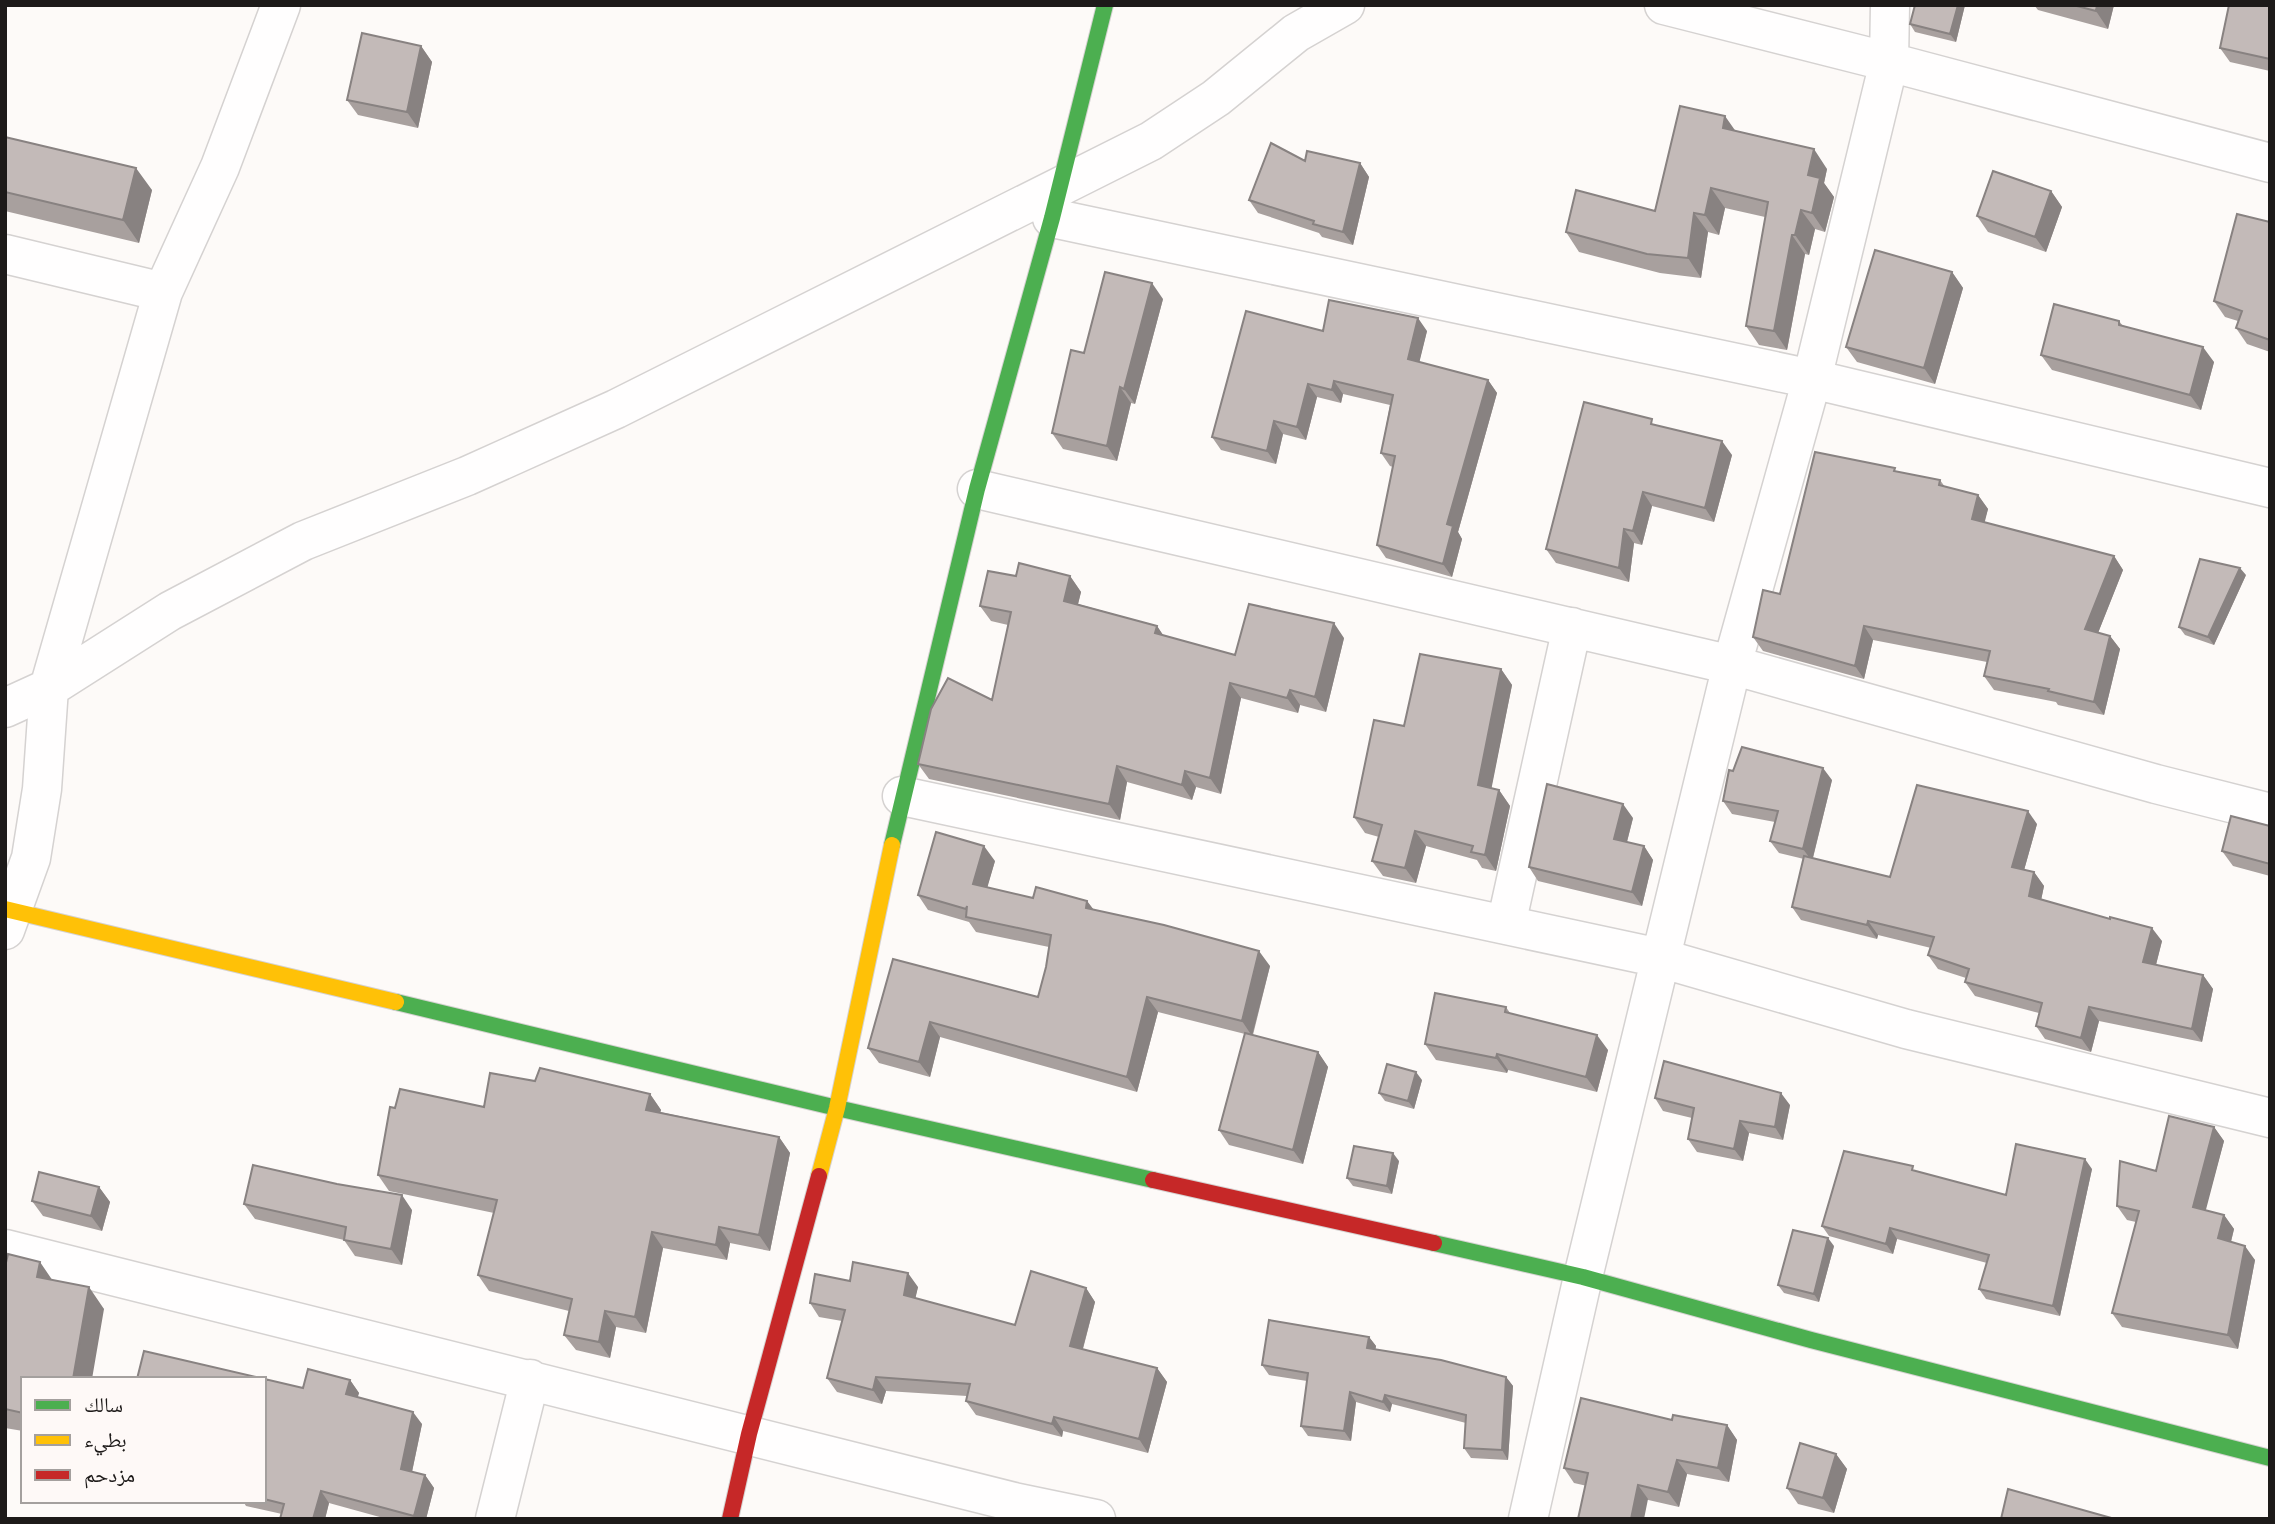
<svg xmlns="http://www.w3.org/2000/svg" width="2275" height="1524" font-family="'Exo 2','Noto Naskh Arabic',sans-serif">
<rect width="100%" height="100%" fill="#fdfaf8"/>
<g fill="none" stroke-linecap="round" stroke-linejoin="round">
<defs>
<path id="street" d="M1664,5L1889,62L2270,163
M1052,218L1812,379L2270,488
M5,254L163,292
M977,489L1732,665L2156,784L2270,813
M5,708L49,688L170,611L303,541L467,476L616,409L1151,141L1216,98L1296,33L1345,5
M902,796L1660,958L1906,1029L2270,1118
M1506,925L1572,627
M5,930L31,858L42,789L49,688L163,292L220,167L281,5
M5,1249L1014,1502L1096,1519
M495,1519L530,1379
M1528,1519L1583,1277L1732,665L1812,379L1889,62L1890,5"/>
<path id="fast" d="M892,845L977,489L1052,218L1105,5
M396,1002L837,1108L1153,1180
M1434,1243L1583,1277L1811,1340L2270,1458"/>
<path id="slow" d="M5,909L396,1002
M819,1176L837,1108L892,845"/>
<path id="jam" d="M1153,1180L1434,1243
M730,1519L749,1434L819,1176"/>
</defs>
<use href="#street" stroke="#d5d2d1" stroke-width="41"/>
<use href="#fast" stroke="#d5d2d1" stroke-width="18"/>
<use href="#slow" stroke="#d5d2d1" stroke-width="18"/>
<use href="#jam" stroke="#d5d2d1" stroke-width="18"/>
<use href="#street" stroke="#fffefe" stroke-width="38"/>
<use href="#fast" stroke="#4caf50" stroke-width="16"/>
<use href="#slow" stroke="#ffc107" stroke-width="16"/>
<use href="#jam" stroke="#c62828" stroke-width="16"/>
</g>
<path fill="#a8a09e" d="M1965,5L1956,42L1915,32L1910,24Z
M2034,5H2114L2108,29L2038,10Z
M2270,5V71L2230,62L2220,48Z
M421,46L432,62L418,128L358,115L347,100Z
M1736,131L1827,169L1824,183L1834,197L1825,232L1815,229L1809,255L1805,254L1787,350L1759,345L1746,326L1765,217L1725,208L1719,235L1708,232L1701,278L1660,273L1579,252L1566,232L1655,211Z
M5,137L152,190L139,243L5,211Z
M1305,161L1360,163L1369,177L1353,245L1322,237L1319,233L1258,213L1249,200Z
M2051,191L2062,207L2046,252L1988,232L1977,216Z
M2270,222V352L2247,344L2236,328L2238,321L2225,317L2214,301Z
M1952,272L1963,288L1935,384L1857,362L1846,347Z
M1163,299L1135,404L1131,403L1117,461L1063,449L1052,433L1084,353Z
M2119,321L2123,326L2214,362L2201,410L2052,370L2041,355Z
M1323,331H1427L1419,362L1488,380L1497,393L1458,532L1462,539L1452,577L1386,558L1377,545L1393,467L1390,466L1381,453L1390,405L1343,394L1341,403L1317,397L1306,440L1283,434L1276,464L1221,450L1212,437Z
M1657,425L1732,455L1714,522L1652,506L1642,545L1634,543L1629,582L1556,563L1546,549Z
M1898,472L1940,480L1945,487L1978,495L1988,509L1984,522L2114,556L2123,570L2098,633L2110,636L2120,649L2104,715L2058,705L2056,702L1994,690L1984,676L1987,662L1873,640L1864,679L1763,651L1753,637L1780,594Z
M2246,575L2214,645L2185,635L2179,627Z
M1016,576H1070L1081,592L1078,604L1157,626L1163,635L1235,655L1344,638L1326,712L1300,705L1298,713L1241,698L1221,794L1196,787L1192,800L1127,782L1120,820L929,779L918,764L992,700L1008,625L991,621L980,606Z
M1501,669L1512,685L1491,788L1499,790L1510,806L1496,871L1482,868L1477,860L1426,846L1416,883L1383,876L1372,861L1379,837L1365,833L1354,817L1404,726Z
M1832,780L1813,858L1890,877L2037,824L2024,870L2034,872L2044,886L2041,900L2162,941L2156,965L2203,975L2213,989L2202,1042L2099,1021L2091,1052L2045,1039L2036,1026L2039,1013L1975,996L1965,982L1966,978L1938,969L1928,955L1931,948L1878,935L1877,939L1801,920L1792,907L1804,859L1779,853L1770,841L1775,822L1732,814L1723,801Z
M1633,818L1627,842L1644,846L1653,860L1642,906L1538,881L1529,867Z
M2270,826V876L2233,866L2222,851Z
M995,861L987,887L1033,898L1087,901L1094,910L1270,966L1253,1035L1318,1052L1328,1067L1303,1164L1229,1145L1219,1130L1245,1034L1158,1012L1137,1092L940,1037L930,1077L879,1063L868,1048L893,959L1038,997L1046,967L1049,947L976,932L969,922L928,910L918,895Z
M1506,1007L1510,1013L1608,1050L1597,1092L1508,1070L1507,1073L1436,1060L1425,1044Z
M1422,1080L1414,1109L1385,1101L1379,1093Z
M535,1081L650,1094L661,1110L660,1112L779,1137L790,1153L770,1251L730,1243L727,1260L663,1248L646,1333L616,1327L610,1358L576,1350L564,1335L569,1311L489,1291L478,1275L494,1213L389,1191L378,1175L395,1108L484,1107Z
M1655,1098L1790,1105L1783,1140L1749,1133L1743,1161L1697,1152L1688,1139L1692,1118L1663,1111Z
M2214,1127L2224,1141L2205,1210L2224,1215L2234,1229L2231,1242L2255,1260L2238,1349L2122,1327L2112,1313L2136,1222L2127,1220L2117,1206L2156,1171Z
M1399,1161L1392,1194L1353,1186L1347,1178Z
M2092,1169L2060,1316L1986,1299L1979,1289L1987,1263L1897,1239L1893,1254L1829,1236L1822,1226L1916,1171L2006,1195Z
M99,1187L110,1202L102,1231L43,1216L32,1201Z
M244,1204L412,1210L402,1265L355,1256L344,1240L255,1219Z
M1834,1246L1819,1302L1784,1293L1778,1285Z
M5,1267L52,1280L104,1309L23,1379V1431L5,1428Z
M850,1281L918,1287L915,1298L1015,1325L1086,1288L1095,1302L1083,1349L1157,1368L1167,1382L1148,1453L1063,1431L1062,1437L976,1415L966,1401L967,1396L886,1391L882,1404L837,1392L827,1378L842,1321L819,1317L810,1303Z
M1369,1337L1376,1346L1375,1350L1506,1377L1513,1386L1508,1460L1471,1458L1464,1448L1466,1423L1392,1404L1390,1412L1356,1402L1351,1441L1308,1436L1301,1426L1307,1381L1269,1375L1262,1365Z
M264,1379L303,1388L350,1380L359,1393L357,1397L422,1424L412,1472L425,1475L434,1488L426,1519H387L329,1503L325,1519H280L282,1514L246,1506L243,1501H264Z
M1672,1420L1727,1425L1737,1440L1729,1482L1687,1474L1679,1507L1574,1483L1564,1468Z
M1836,1454L1847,1469L1834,1513L1798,1504L1787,1488Z"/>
<path fill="#888281" d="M1958,5H1965L1956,42L1950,34Z
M2097,5H2114L2108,29L2096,11Z
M421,46L432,62L418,128L407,112Z
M1725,116L1739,136L1723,128Z
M1814,149L1827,169L1824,183L1834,197L1825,232L1812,213L1808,175Z
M1360,163L1369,177L1353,245L1343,232Z
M136,168L152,190L139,243L123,220Z
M1711,188L1725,208L1719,235L1705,215Z
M2051,191L2062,207L2046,252L2035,237Z
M1801,210L1815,229L1809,255L1795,235Z
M1694,213L1708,232L1701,278L1688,258Z
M1792,235L1805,254L1787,350L1774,331Z
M1952,272L1963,288L1935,384L1924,368Z
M1152,283L1163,299L1135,404L1124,389Z
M1418,318L1427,331L1417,372L1408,359Z
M2203,347L2214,362L2201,410L2190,395Z
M1488,380L1497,393L1458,532L1462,539L1452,577L1443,564L1447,524Z
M1334,381L1343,394L1341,403L1332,390Z
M1308,384L1317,397L1306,440L1297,427Z
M1120,387L1131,403L1117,461L1107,446Z
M1274,421L1283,434L1276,464L1267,451Z
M1722,441L1732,455L1714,522L1705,508Z
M1643,492L1652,506L1642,545L1633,531Z
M1978,495L1988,509L1982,533L1972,519Z
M1624,529L1634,543L1629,582L1619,568Z
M2114,556L2123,570L2094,643L2085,629Z
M2240,568L2246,575L2214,645L2208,637Z
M1070,576L1081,592L1075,616L1064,601Z
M1334,623L1344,638L1326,712L1315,697Z
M1157,626L1167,641L1155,633Z
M1864,626L1873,640L1864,679L1855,666Z
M2110,636L2120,649L2104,715L2094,702Z
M1501,669L1512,685L1489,801L1478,785Z
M1230,683L1241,698L1221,794L1210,778Z
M1290,690L1300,705L1298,713L1287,698Z
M1117,766L1127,782L1120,820L1109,804Z
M1823,768L1832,780L1812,861L1803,849Z
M1185,771L1196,787L1192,800L1182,785Z
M1499,790L1510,806L1496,871L1485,855Z
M1623,804L1633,818L1624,853L1614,839Z
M2028,811L2037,824L2021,881L2012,867Z
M1415,831L1426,846L1416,883L1405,868Z
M984,846L995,861L984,899L973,884Z
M1644,846L1653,860L1642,906L1632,892Z
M2034,872L2044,886L2039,910L2029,896Z
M1087,901L1098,916L1086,908Z
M1868,921L1878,935L1877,939L1867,925Z
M2152,928L2162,941L2153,976L2143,962Z
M1259,951L1270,966L1252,1036L1242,1021Z
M2203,975L2213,989L2202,1042L2192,1029Z
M1147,997L1158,1012L1137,1092L1127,1077Z
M2089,1007L2099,1021L2091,1052L2081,1038Z
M930,1022L940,1037L930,1077L919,1062Z
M1597,1035L1608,1050L1597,1092L1586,1077Z
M1318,1052L1328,1067L1303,1164L1293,1150Z
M1497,1054L1508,1070L1507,1073L1496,1058Z
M1416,1072L1422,1080L1414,1109L1408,1101Z
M1781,1093L1790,1105L1783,1140L1775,1127Z
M650,1094L661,1110L657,1125L646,1110Z
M1740,1121L1749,1133L1743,1161L1734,1149Z
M2214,1127L2224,1141L2203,1221L2193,1207Z
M779,1137L790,1153L770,1251L759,1235Z
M1393,1153L1399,1161L1392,1194L1387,1186Z
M2085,1159L2092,1169L2060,1316L2053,1306Z
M99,1187L110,1202L102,1231L91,1216Z
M402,1195L412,1210L402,1265L391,1249Z
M2224,1215L2234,1229L2228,1253L2218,1238Z
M719,1227L730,1243L727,1260L716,1245Z
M1890,1228L1897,1239L1893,1254L1886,1244Z
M652,1232L663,1248L646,1333L635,1317Z
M1828,1238L1834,1246L1819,1302L1814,1294Z
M2245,1246L2255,1260L2238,1349L2228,1335Z
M40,1262L55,1284L37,1277Z
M908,1273L918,1287L913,1309L904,1295Z
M89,1287L104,1309L92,1379H73Z
M1086,1288L1095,1302L1080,1359L1070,1346Z
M605,1311L616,1327L610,1358L599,1342Z
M1369,1337L1376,1346L1374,1358L1367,1348Z
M1157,1368L1167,1382L1148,1453L1139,1439Z
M876,1377L886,1391L882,1404L873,1390Z
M1506,1377L1513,1386L1508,1460L1502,1450Z
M350,1380L359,1393L355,1407L346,1394Z
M1350,1392L1356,1402L1351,1441L1344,1431Z
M1385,1395L1392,1404L1390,1412L1383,1402Z
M413,1412L422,1424L410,1481L401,1469Z
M1054,1417L1063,1431L1062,1437L1052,1424Z
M1727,1425L1737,1440L1729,1482L1718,1468Z
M1836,1454L1847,1469L1834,1513L1823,1498Z
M1677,1460L1687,1474L1679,1507L1668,1492Z
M425,1475L434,1488L426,1519H416L414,1516Z
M1638,1485L1648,1499L1644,1519H1631Z
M321,1491L329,1503L325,1519H313Z"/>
<path fill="#c3bab8" stroke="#888281" stroke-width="2" d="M1915,5H1958L1950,34L1910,24Z
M2073,5H2097L2096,11Z
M2229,5H2270V59L2220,48Z
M362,33L421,46L407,112L347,100Z
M1680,106L1725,116L1723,128L1814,149L1808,175L1820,178L1812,213L1801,210L1795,235H1792L1774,331L1746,326L1768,202L1711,188L1705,215L1694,213L1688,258L1647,254L1566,232L1576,190L1655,211Z
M5,137L136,168L123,220L5,192Z
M1271,143L1305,161L1307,151L1360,163L1343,232L1313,224L1314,221L1249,200Z
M1993,171L2051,191L2035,237L1977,216Z
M2237,214L2270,222V340L2236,328L2242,311L2214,301Z
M1875,250L1952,272L1924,368L1846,347Z
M1105,272L1152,283L1124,389L1120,387L1107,446L1052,433L1071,350L1084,353Z
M1329,300L1418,318L1408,359L1488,380L1447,524L1453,526L1443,564L1377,545L1395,456L1381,453L1393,395L1334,381L1332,390L1308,384L1297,427L1274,421L1267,451L1212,437L1246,311L1323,331Z
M2054,304L2119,321V325L2203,347L2190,395L2041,355Z
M1584,402L1652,419L1651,424L1722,441L1705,508L1643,492L1633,531L1624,529L1619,568L1546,549Z
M1815,452L1895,468L1894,471L1940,480L1939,485L1978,495L1972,519L2114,556L2085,629L2110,636L2094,702L2048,691L2049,689L1984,676L1990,651L1864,626L1855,666L1753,637L1763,590L1780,594Z
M2200,559L2240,568L2208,637L2179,627Z
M1019,563L1070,576L1064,601L1157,626L1155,633L1235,655L1249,604L1334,623L1315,697L1290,690L1287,698L1230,683L1210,778L1185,771L1182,785L1117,766L1109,804L918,764L931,709L948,678L992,700L1011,612L980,606L988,571L1016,576Z
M1420,654L1501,669L1478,785L1499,790L1485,855L1471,852L1473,846L1415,831L1405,868L1372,861L1382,825L1354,817L1374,720L1404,726Z
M1742,747L1823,768L1803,849L1770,841L1778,811L1723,801L1729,770L1733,771Z
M1547,784L1623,804L1614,839L1644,846L1632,892L1529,867Z
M1917,785L2028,811L2012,867L2034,872L2029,896L2110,919V917L2152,928L2143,962L2203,975L2192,1029L2089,1007L2081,1038L2036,1026L2042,1003L1965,982L1969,969L1928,955L1934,937L1868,921L1867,925L1792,907L1804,856L1890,877Z
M2231,816L2270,826V864L2222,851Z
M936,832L984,846L973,884L1033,898L1036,887L1087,901L1086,908L1164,925L1259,951L1242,1021L1147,997L1127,1077L930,1022L919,1062L868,1048L893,959L1038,997L1046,967L1051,935L966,917L967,906L966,909L918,895Z
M1435,993L1506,1007L1505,1012L1597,1035L1586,1077L1497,1054L1496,1058L1425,1044Z
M1245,1033L1318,1052L1293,1150L1219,1130Z
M1664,1061L1781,1093L1775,1127L1740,1121L1734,1149L1688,1139L1694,1108L1655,1098Z
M1387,1064L1416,1072L1408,1101L1379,1093Z
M540,1068L650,1094L646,1110L779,1137L759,1235L719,1227L716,1245L652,1232L635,1317L605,1311L599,1342L564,1335L572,1299L478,1275L497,1200L378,1175L390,1107L395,1108L400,1089L484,1107L490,1073L535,1081Z
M2169,1116L2214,1127L2193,1207L2224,1215L2218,1238L2245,1246L2228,1335L2112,1313L2139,1211L2117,1206L2120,1161L2156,1171Z
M2016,1144L2085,1159L2053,1306L1979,1289L1989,1255L1890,1228L1886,1244L1822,1226L1844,1151L1913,1166L1912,1170L2006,1195Z
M1354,1146L1393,1153L1387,1186L1347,1178Z
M253,1165L337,1184L402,1195L391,1249L344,1240L346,1227L244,1204Z
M39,1172L99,1187L91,1216L32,1201Z
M1793,1230L1828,1238L1814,1294L1778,1285Z
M8,1254L40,1262L37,1277L89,1287L73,1379H23V1413L5,1409V1267Z
M853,1262L908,1273L904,1295L1015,1325L1031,1271L1086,1288L1070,1346L1157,1368L1139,1439L1054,1417L1052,1424L966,1401L970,1384L876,1377L873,1390L827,1378L845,1310L810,1303L815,1274L850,1281Z
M1269,1320L1369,1337L1367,1348L1441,1360L1506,1377L1502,1450L1464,1448L1466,1415L1385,1395L1383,1402L1350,1392L1344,1431L1301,1426L1308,1373L1262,1365Z
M144,1351L303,1388L308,1369L350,1380L346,1394L413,1412L401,1469L425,1475L414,1516L321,1491L313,1519H280L284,1504L264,1499V1379H137Z
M1581,1398L1672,1420L1673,1415L1727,1425L1718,1468L1677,1460L1668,1492L1638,1485L1631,1519H1578L1588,1473L1564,1468Z
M1800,1443L1836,1454L1823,1498L1787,1488Z
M2008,1489L2115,1519H2001Z"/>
<rect width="2275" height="1524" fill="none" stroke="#1d1a19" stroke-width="14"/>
<rect x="21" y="1377" width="245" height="126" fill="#fef9f7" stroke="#a4a09e" stroke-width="2"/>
<rect x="35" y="1400" width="35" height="10" fill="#4caf50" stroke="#a4a09e" stroke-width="2"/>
<text x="84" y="1412" font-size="21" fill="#1d1a19">سالك</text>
<rect x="35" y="1435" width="35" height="10" fill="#ffc107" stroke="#a4a09e" stroke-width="2"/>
<text x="84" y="1447" font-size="21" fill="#1d1a19">بطيء</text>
<rect x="35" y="1470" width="35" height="10" fill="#c62828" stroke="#a4a09e" stroke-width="2"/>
<text x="84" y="1482" font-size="21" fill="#1d1a19">مزدحم</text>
</svg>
